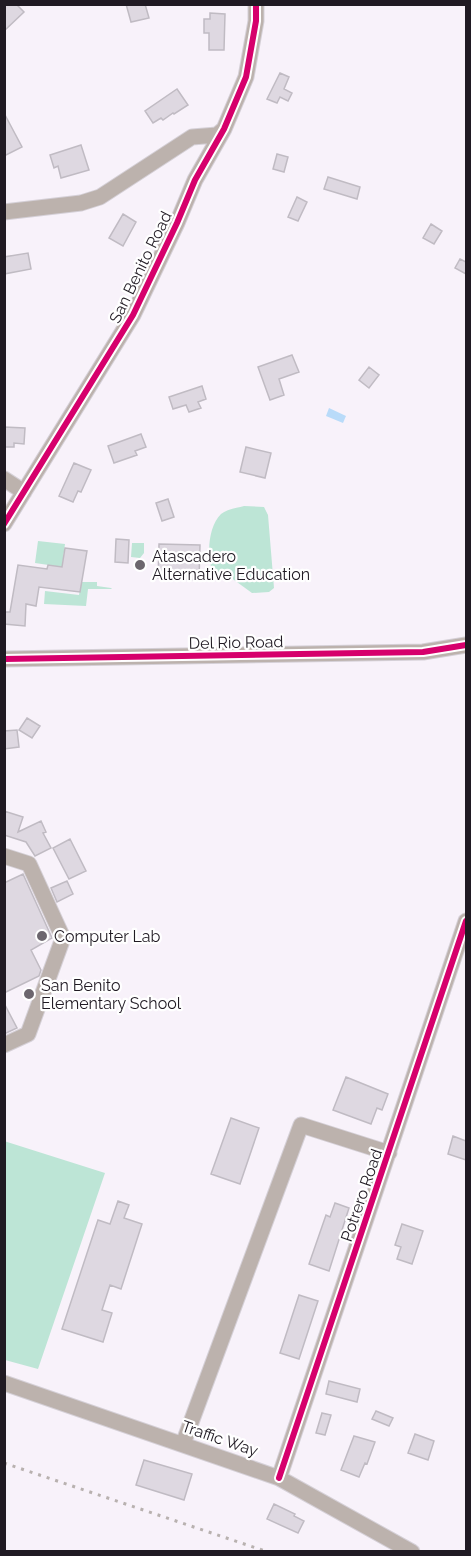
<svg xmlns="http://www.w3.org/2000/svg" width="471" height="1556" font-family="Raleway,sans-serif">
<rect width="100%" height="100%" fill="#f8f2fa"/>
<path fill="#bde5d6" d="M244,506L264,507L268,515L274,588L269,592L252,593L230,577L215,578C206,560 207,528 221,514C227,509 237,508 244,506Z
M38,541L65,544L62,567L35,563Z
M132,543H144V553L140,558L131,557Z
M81,582H97V586L111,588L112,589H88L86,606L44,604L45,591L79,595Z
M4,1141L105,1173L38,1369L5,1360Z"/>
<path fill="#b9dbf9" d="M329,408L346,416L343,423L326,416Z"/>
<path fill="#ded8e1" stroke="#c0bbc3" stroke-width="1.5" d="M4,4H16L24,12L4,31Z
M126,4H145L149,18L131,22Z
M210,13L225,14L224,50H209V33H204V19H210Z
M280,73L289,77L284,89L292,93L288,101L280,97L277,103L267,99Z
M177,89L188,105L174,114L173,113L163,120L161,118L153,123L145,111Z
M4,113L22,147L4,156Z
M81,145L89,170L61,178L58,166L54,168L50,155Z
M277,154L288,157L284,172L273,169Z
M328,177L360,187L357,199L324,189Z
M297,197L307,202L298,221L288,217Z
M123,214L136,222L123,246L109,238Z
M431,224L442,231L434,244L423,238Z
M28,253L31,269L4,274V257Z
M460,259L466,262V274L455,268Z
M292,355L299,372L279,379L284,395L270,400L258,367Z
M369,367L379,375L369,388L359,380Z
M202,386L206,399L198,402L201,408L189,412L186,405L173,409L169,397Z
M4,427L25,428L24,444L14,443V447H5Z
M141,434L146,447L135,451L137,455L114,463L108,446Z
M246,447L271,453L265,478L240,472Z
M74,463L91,470L81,492L78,491L73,502L59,496Z
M168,499L174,517L162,521L156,503Z
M116,539L129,540L128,563L115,562Z
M159,544L200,545L199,580L158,578Z
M65,548L87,551L80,592L39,587L36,606L26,604L25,626L4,624V612H10L18,565L47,569L48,565L62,567Z
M27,718L40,726L32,738L19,730Z
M17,730L19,747L4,749V731Z
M4,811L23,817L18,832L41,821L46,832L43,833L51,848L35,856L26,842L4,835Z
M70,839L86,871L69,879L53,848Z
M23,874L52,938L31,950L41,970L39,976L4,993V883Z
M67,881L73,894L57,902L51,888Z
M4,1003L17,1028L4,1034Z
M346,1077L388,1094L382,1110L377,1108L371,1124L333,1110Z
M231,1118L259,1128L240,1184L211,1174Z
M453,1136L466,1141V1160L448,1154Z
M118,1201L129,1205L124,1218L142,1224L121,1289L110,1285L102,1310L112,1313L103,1342L62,1329L98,1220L110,1224Z
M335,1203L349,1208L329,1271L309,1264L326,1215L330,1217Z
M402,1224L423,1231L412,1264L397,1259L401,1247L395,1245Z
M299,1295L318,1301L299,1359L280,1353Z
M329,1381L360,1389L357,1402L326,1394Z
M376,1411L393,1418L389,1426L372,1419Z
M322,1413L331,1415L325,1435L316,1433Z
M415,1434L434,1441L428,1460L408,1453Z
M354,1436L375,1442L367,1464L365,1463L359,1477L341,1470Z
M144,1460L192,1474L184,1500L136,1485Z
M274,1504L295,1514L294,1516L304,1521L298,1533L267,1519Z"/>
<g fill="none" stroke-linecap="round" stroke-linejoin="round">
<defs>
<path id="minor" d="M4,212L81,203L100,197L192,137L217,135L224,129
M4,479L24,492
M4,524L133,315L177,223L195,180L224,129L246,77L256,21V4
M4,659L423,652L466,645
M4,856L29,864L63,938L28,1034L4,1045
M4,1383L279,1478L412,1552
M183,1444L301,1125L389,1153
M279,1478L466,921"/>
</defs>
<use href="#minor" stroke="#d5d0d7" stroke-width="17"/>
<use href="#minor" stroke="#bcb2ad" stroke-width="15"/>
<path stroke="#b8b1af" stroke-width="3" stroke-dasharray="3 6" stroke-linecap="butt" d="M4,1463L268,1552"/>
<defs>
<path id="cycleway" d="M4,524L133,315L177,223L195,180L224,129L246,77L256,21V4
M4,659L423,652L466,645
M279,1478L466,921"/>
</defs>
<use href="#cycleway" stroke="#fff" stroke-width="10"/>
<use href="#cycleway" stroke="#d6006c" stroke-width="6"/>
</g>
<g fill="#6c666e" stroke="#fff" stroke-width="2">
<circle cx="140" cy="565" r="6"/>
<circle cx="42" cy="936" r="6"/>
<circle cx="29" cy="994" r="6"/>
</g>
<g text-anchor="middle" stroke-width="4.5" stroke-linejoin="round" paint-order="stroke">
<g font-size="16" fill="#201a23" stroke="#fff">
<text transform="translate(140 267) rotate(-64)" y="6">San Benito Road</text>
<text transform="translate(236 642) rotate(-1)" y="6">Del Rio Road</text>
<text transform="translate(361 1195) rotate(-71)" y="6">Potrero Road</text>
<text transform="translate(220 1438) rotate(19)" y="6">Traffic Way</text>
</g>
<g font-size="16" fill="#201a23" stroke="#fff" text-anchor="start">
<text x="152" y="562">Atascadero<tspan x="152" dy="18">Alternative Education</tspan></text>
<text x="54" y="942">Computer Lab</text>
<text x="41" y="991">San Benito<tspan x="41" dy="18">Elementary School</tspan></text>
</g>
</g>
<rect width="471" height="1556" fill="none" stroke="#201a23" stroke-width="12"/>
</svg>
